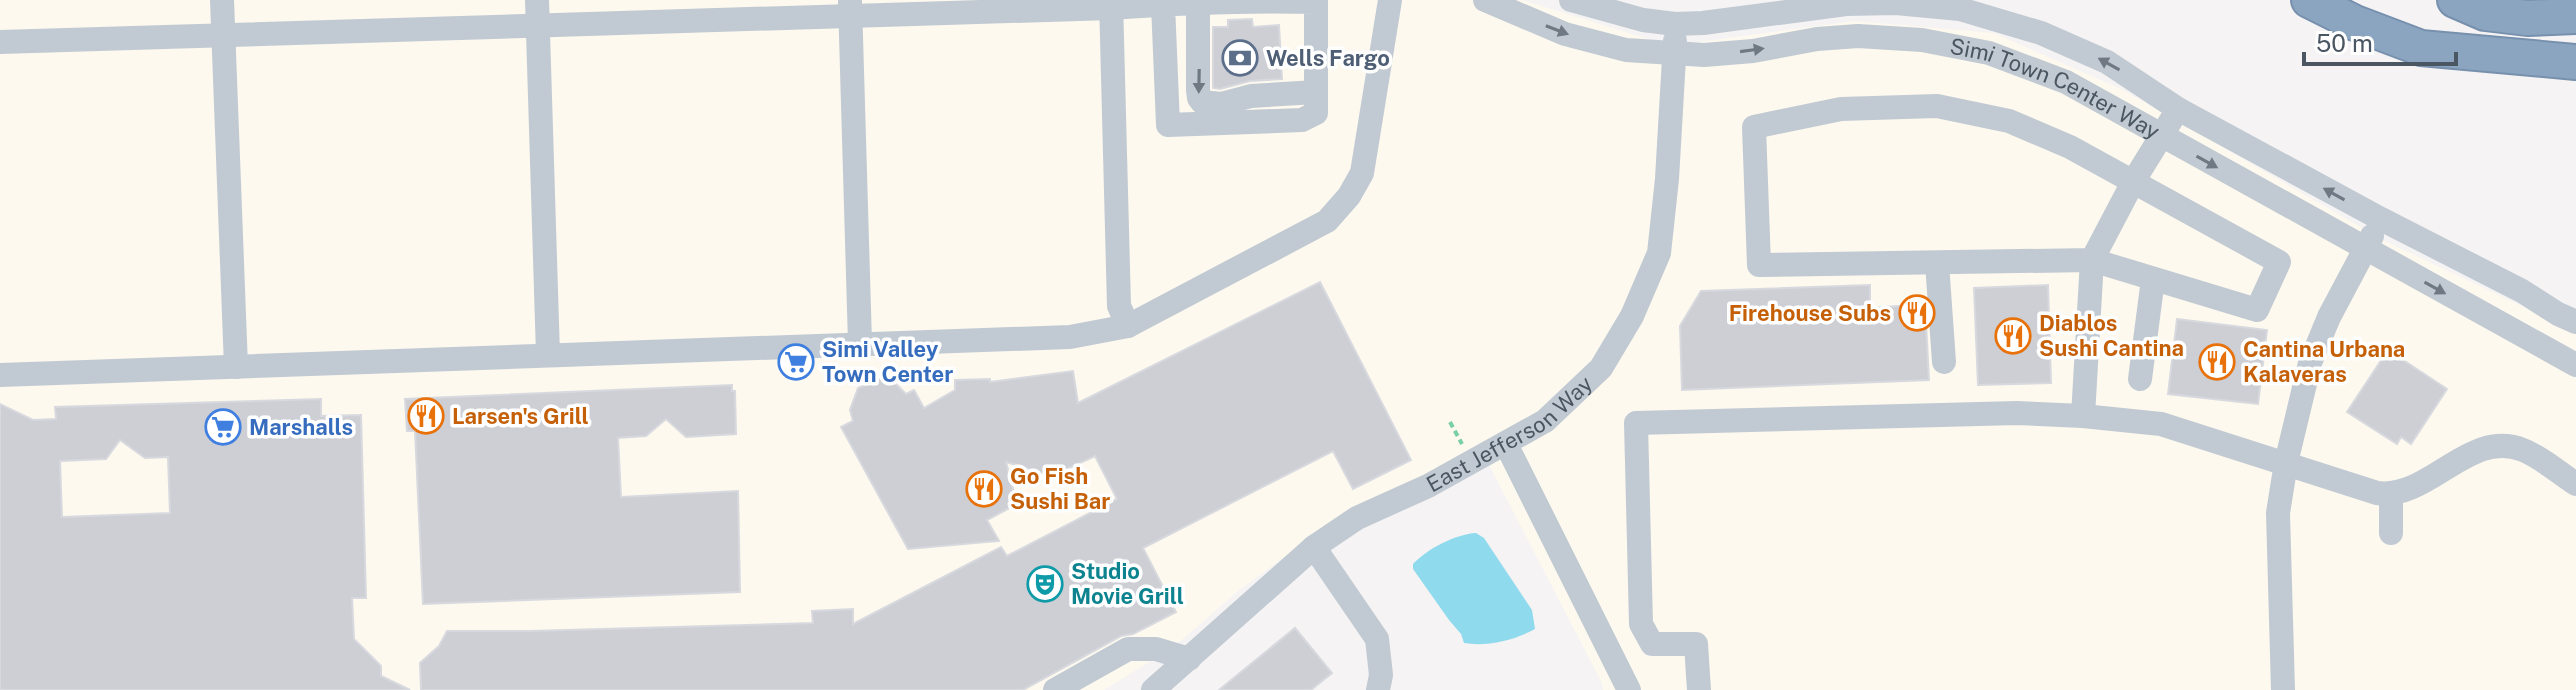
<svg xmlns="http://www.w3.org/2000/svg" width="2576" height="690" font-family="'Public Sans',sans-serif">
<rect width="100%" height="100%" fill="#f5f3f3"/>
<path fill="#fdf9ef" d="M0,0H1522L1664,44L1650,250L1618,328L1565,396L1506,438L1315,534L1237,592L1176,645L1104,690H0Z
M1854,21L1994,33L2123,90L2385,241L2576,332V690H1603L1602,683L1486,459L1569,409L1667,247L1684,44Z"/>
<path fill="#90daee" d="M1476,533L1484,538L1532,610L1535,629C1515,640 1487,647 1464,643L1461,634L1449,620L1413,569V564C1427,549 1456,534 1476,533Z"/>
<path fill="#cdcfd5" stroke="#d7d9de" stroke-width="2" fill-rule="evenodd" d="M1252,19L1253,27L1279,25L1282,79L1250,81L1220,89L1213,88V27H1228V20Z
M1320,282L1411,460L1353,489L1333,451L1143,548L1176,612L1133,634L1121,636L1023,690H421L420,663L439,646L447,631H530L813,623L812,611L853,609V624L1001,547L1007,556L1117,499L1095,456L1052,476L1006,462L1017,504L987,520L999,541L908,549L841,427L853,421L850,410L858,388L881,379L894,382L906,394L914,390L924,408L955,390V380L990,379V382L1073,371L1078,403Z
M1870,285V308L1925,304L1929,380L1682,390L1680,326L1701,291Z
M2048,285L2051,383L1978,385L1974,288Z
M2177,319L2267,330L2258,404L2168,394Z
M2388,350L2447,389L2411,444L2401,437L2397,444L2347,412Z
M732,385V391H735L736,434L686,437L666,419L646,436L618,438L621,497L738,491L740,592L423,604L415,431H407L405,399Z
M321,399V416L361,415L366,598H352L354,639L381,666V676L410,690H0V404L33,420L56,419L55,407ZM120,440L145,458L168,457L170,513L62,517L60,461L106,459Z
M1295,628L1332,673L1311,690H1219Z"/>
<g fill="none" stroke-linecap="round" stroke-linejoin="round">
<defs>
<path id="highway" d="M2309,0L2355,23L2421,48L2576,62
M2455,0L2485,13L2527,18L2576,16"/>
</defs>
<use href="#highway" stroke="#7690ad" stroke-width="38"/>
<path stroke="#7ad0a6" stroke-width="4" stroke-dasharray="6 4" stroke-linecap="butt" d="M1450,422L1462,444"/>
<g stroke="#c1cad2" stroke-width="24">
<path d="M222,0L236,367"/>
<path d="M537,0L548,355"/>
<path d="M1111,0L1119,306L1128,326"/>
<path id="s1" d="M1485,0L1565,34L1626,50L1704,55L1753,51L1817,39L1858,36L1922,40L1989,53L2066,82L2576,365"/>
<path d="M1571,0L1643,20L1675,24L1703,23L1846,4L1896,3L1960,9L2041,33L2107,62L2178,109L2381,219L2522,291L2558,314L2576,322"/>
<path d="M850,2L860,343"/>
<path d="M1198,3V90L1199,98L1202,102L1221,104L1251,96L1316,92"/>
<path d="M0,42L1111,8C1179,3 1248,0 1316,2V113L1302,120L1168,125L1163,4"/>
<path d="M1937,263L1944,362"/>
<path d="M0,375L1070,337L1128,326L1327,221L1349,196L1362,173L1390,0"/>
<path d="M2140,379L2153,279"/>
<path d="M2083,416L2092,260L2257,310L2279,262L2070,147L2009,121L1937,106L1841,109L1754,127L1759,265L2092,260L2133,182L2178,109"/>
<path d="M1506,444L1629,690"/>
<path d="M2391,495V533"/>
<path d="M1314,547L1377,639L1381,675L1378,690"/>
<path d="M1055,690L1128,649H1156L1189,659"/>
<path id="s2" d="M1153,690L1314,547L1357,518L1428,486L1545,421L1601,368L1632,316L1659,253L1667,179L1675,41"/>
<path d="M1699,690L1696,644H1652L1641,624L1636,423L2017,413L2083,416L2161,424L2377,493C2430,500 2469,428 2523,450C2541,457 2559,473 2576,484"/>
<path d="M2283,690L2278,513L2286,463L2310,363L2329,317L2372,236"/>
</g>
<use href="#highway" stroke="#8ba5c1" stroke-width="34"/>
</g>
<defs><path id="oneway-solid" d="M-6-.8H1V-3.2L6.5 0L1 3.2V.8H-6Z" transform="scale(2)"/></defs>
<g fill="#6e7983">
<use href="#oneway-solid" transform="translate(1557 30) rotate(21)"/>
<use href="#oneway-solid" transform="translate(1752 50) rotate(-8)"/>
<use href="#oneway-solid" transform="translate(2109 64) rotate(-151)"/>
<use href="#oneway-solid" transform="translate(1199 81) rotate(91)"/>
<use href="#oneway-solid" transform="translate(2207 162) rotate(29)"/>
<use href="#oneway-solid" transform="translate(2334 194) rotate(-151)"/>
<use href="#oneway-solid" transform="translate(2435 288) rotate(29)"/>
</g>
<defs>
<symbol id="bank-ring" viewBox="-11 -11 22 22"><circle r="9.5" fill="#fff" stroke="#5c6f8a" stroke-width="1.5"/><path d="M-6-4H6V4H-6ZM0-2.3a2.3 2.3 0 1 0 0 4.6a2.3 2.3 0 1 0 0-4.6Z" fill="#5c6f8a"/></symbol>
<symbol id="restaurant-ring" viewBox="-11 -11 22 22"><circle r="9.5" fill="#fff" stroke="#e8710a" stroke-width="1.5"/><path d="M-5-6h1v4h1v-4h1v4h1v-4h1v5L-1.5 .5V6h-2V.5L-5-1ZM5-6V6H3V1.5H1.5Q1.5-4 5-6Z" fill="#e8710a"/></symbol>
<symbol id="supermarket-ring" viewBox="-11 -11 22 22"><circle r="9.5" fill="#fff" stroke="#3f7fe0" stroke-width="1.5"/><path d="M-6-5.5h2.5l.6 2H6L4.5 2H-2.5L-4.4-4H-6ZM-1.5 3.2a1.3 1.3 0 1 0 .1 0ZM3 3.2a1.3 1.3 0 1 0 .1 0Z" fill="#3f7fe0"/></symbol>
<symbol id="theatre-ring" viewBox="-11 -11 22 22"><circle r="9.5" fill="#fff" stroke="#0f9aa8" stroke-width="1.5"/><path d="M-5-5.5Q0-4 5-5.5V0Q5 5 0 6Q-5 5-5 0ZM-3.3-2.5H-1v1.5H-3.3ZM1-2.5H3.3v1.5H1ZM-2.8 1Q0 5.5 2.8 1Z" fill="#0f9aa8"/></symbol>
</defs>
<g fill-rule="evenodd">
<use href="#bank-ring" x="1220" y="38" width="40" height="40"/>
<use href="#restaurant-ring" x="1897" y="293" width="40" height="40"/>
<use href="#restaurant-ring" x="1993" y="316" width="40" height="40"/>
<use href="#supermarket-ring" x="776" y="342" width="40" height="40"/>
<use href="#restaurant-ring" x="2197" y="342" width="40" height="40"/>
<use href="#restaurant-ring" x="406" y="396" width="40" height="40"/>
<use href="#supermarket-ring" x="203" y="407" width="40" height="40"/>
<use href="#restaurant-ring" x="964" y="469" width="40" height="40"/>
<use href="#theatre-ring" x="1025" y="564" width="40" height="40"/>
</g>
<g text-anchor="middle" stroke-width="7" stroke-linejoin="round" paint-order="stroke">
<g font-size="22" font-weight="bold" fill="#4e5e75" stroke="#fff" text-anchor="start">
<text x="1266" y="66">Wells Fargo</text>
</g>
<g font-size="22" fill="#4a5661" stroke="#fff">
<text dy="8" stroke="none"><textPath href="#s1" startOffset="590">Simi Town Center Way</textPath></text>
<text dy="8" stroke="none"><textPath href="#s2" startOffset="442">East Jefferson Way</textPath></text>
</g>
<g font-size="22" font-weight="bold" fill="#c56008" stroke="#fff" text-anchor="start">
<text x="1891" y="321" text-anchor="end">Firehouse Subs</text>
<text x="2039" y="331">Diablos<tspan x="2039" dy="25">Sushi Cantina</tspan></text>
<text x="2243" y="357">Cantina Urbana<tspan x="2243" dy="25">Kalaveras</tspan></text>
<text x="452" y="424">Larsen's Grill</text>
<text x="1010" y="484">Go Fish<tspan x="1010" dy="25">Sushi Bar</tspan></text>
</g>
<g font-size="22" font-weight="bold" fill="#366cbe" stroke="#fff" text-anchor="start">
<text x="822" y="357">Simi Valley<tspan x="822" dy="25">Town Center</tspan></text>
<text x="249" y="435">Marshalls</text>
</g>
<g font-size="22" font-weight="bold" fill="#0d838f" stroke="#fff" text-anchor="start">
<text x="1071" y="579">Studio<tspan x="1071" dy="25">Movie Grill</tspan></text>
</g>
</g>
<path d="M2304 52v12h152v-12" fill="none" stroke="#4a5661" stroke-width="4"/>
<text x="2316" y="52" font-size="24" fill="#4a5661" stroke="#ffffff" stroke-width="6" paint-order="stroke">50 m</text>
</svg>
